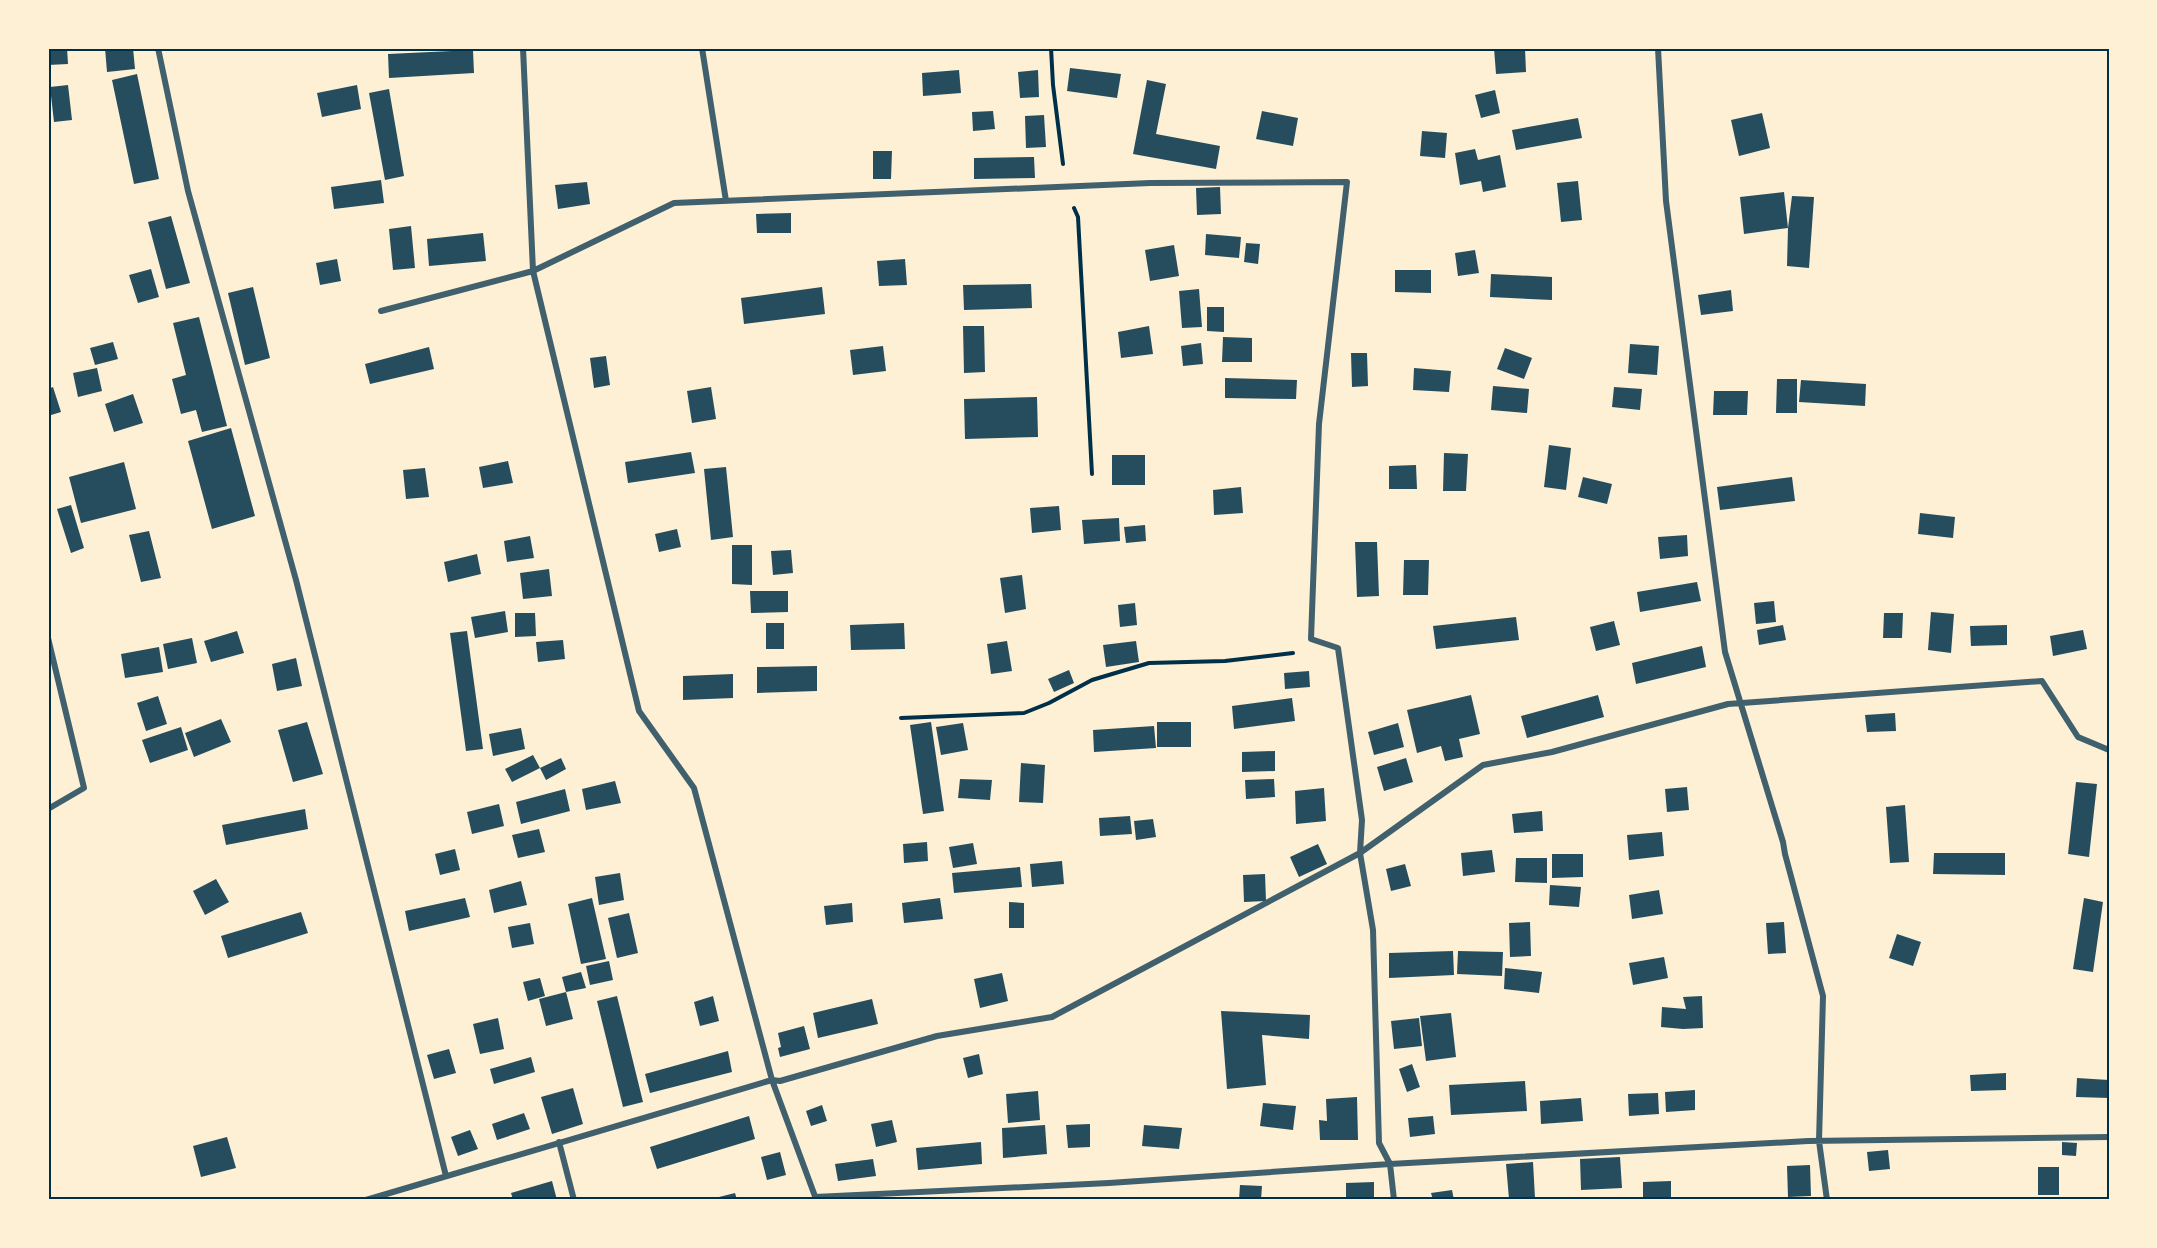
<svg xmlns="http://www.w3.org/2000/svg" width="2157" height="1248" font-family="'PT Sans',sans-serif">
<rect width="100%" height="100%" fill="#fdf0d5"/>
<path fill="#264d5e" d="M48,48H67L68,64L48,65Z
M105,48H133L135,69L107,72Z
M1494,48H1525L1526,72L1496,74Z
M473,50L474,73L389,78L388,54Z
M1070,68L1121,74L1117,98L1067,91Z
M959,70L961,93L923,96L922,73Z
M1038,70L1039,97L1020,98L1018,72Z
M137,74L159,179L134,184L112,80Z
M1147,80L1166,84L1156,134L1220,146L1216,169L1133,154Z
M68,85L72,120L54,122L50,87Z
M357,85L361,109L322,117L317,93Z
M389,89L404,176L385,180L369,93Z
M1495,90L1500,113L1481,118L1475,95Z
M993,111L995,129L973,131L972,112Z
M1262,111L1298,118L1293,146L1256,139Z
M1762,113L1770,148L1739,156L1731,120Z
M1044,115L1046,147L1026,148L1025,116Z
M1578,118L1582,138L1516,150L1512,130Z
M1422,131L1447,133L1445,158L1420,156Z
M1475,149L1478,160L1500,155L1506,187L1483,192L1481,181L1460,185L1455,153Z
M873,151H892L891,179H873Z
M1034,157L1035,178L974,179V158Z
M381,180L384,203L334,209L331,187Z
M1578,181L1582,220L1561,222L1557,183Z
M587,182L590,204L558,209L555,185Z
M1220,187L1221,214L1197,215L1196,188Z
M1784,192L1788,228L1792,196L1814,197L1809,268L1787,266L1788,228L1744,234L1740,197Z
M791,213V233H757L756,214Z
M171,216L190,283L166,289L148,222Z
M411,226L415,268L393,270L389,229Z
M483,233L486,261L429,266L427,239Z
M1206,234L1241,237L1239,258L1205,255Z
M1246,243L1260,244L1258,264L1244,262Z
M1174,245L1179,276L1150,281L1145,250Z
M1475,250L1479,273L1458,276L1455,253Z
M337,259L341,281L320,285L316,263Z
M905,259L907,285L879,286L877,261Z
M151,269L159,297L138,303L129,275Z
M1395,270H1431V293L1395,292Z
M1491,274L1552,277V300L1490,297Z
M1031,284L1032,308L964,310L963,285Z
M253,287L270,358L245,365L228,293Z
M822,287L825,314L744,324L741,298Z
M1199,289L1202,327L1182,328L1179,291Z
M1731,290L1733,311L1701,315L1698,295Z
M1207,307H1224V332L1207,331Z
M199,317L227,426L202,432L196,410L181,414L172,379L186,375L173,323Z
M963,326H984L985,372L964,373Z
M1149,326L1153,354L1121,358L1118,332Z
M1223,337L1252,338V362H1222Z
M113,342L118,359L95,365L90,348Z
M1201,343L1203,364L1183,366L1181,346Z
M1630,344L1659,346L1657,375L1628,373Z
M883,346L886,371L853,375L850,350Z
M429,347L434,369L370,384L365,364Z
M1505,348L1532,358L1524,379L1497,369Z
M1351,353H1367L1368,386L1352,387Z
M606,356L610,385L594,388L590,358Z
M97,368L102,391L78,397L73,373Z
M1414,368L1451,371L1449,392L1413,390Z
M1225,378L1297,380L1296,399L1225,398Z
M1777,379H1797V413H1776Z
M1801,380L1866,384L1865,406L1799,402Z
M1493,386L1529,389L1527,413L1491,410Z
M53,387L61,412L48,416V389Z
M711,387L716,419L692,423L687,391Z
M1614,387L1642,389L1640,410L1612,407Z
M1714,391H1748L1747,415H1713Z
M133,394L143,423L114,432L105,404Z
M1037,397L1038,437L965,439L964,399Z
M231,428L255,516L212,529L188,441Z
M1549,445L1571,448L1566,490L1544,487Z
M691,452L695,473L628,483L625,462Z
M1444,453L1468,454L1466,491H1443Z
M1112,455H1145V485H1112Z
M508,461L513,483L483,488L479,467Z
M124,462L136,509L81,523L69,477Z
M1416,465L1417,489H1389V466Z
M726,467L733,537L711,540L704,469Z
M425,468L429,497L406,499L403,470Z
M1583,477L1612,484L1607,504L1578,497Z
M1792,477L1795,501L1720,510L1717,487Z
M1241,487L1243,513L1214,515L1213,490Z
M71,505L84,548L71,553L57,509Z
M1059,506L1061,530L1032,533L1030,508Z
M1920,513L1955,517L1953,538L1918,534Z
M1119,518L1120,541L1084,544L1082,520Z
M1145,525L1146,541L1126,543L1124,527Z
M677,529L681,547L659,552L655,534Z
M149,531L161,578L141,582L129,535Z
M1687,535L1688,556L1660,559L1658,537Z
M530,536L534,558L507,562L504,541Z
M1355,542H1377L1379,596L1357,597Z
M732,545H752V585L732,584Z
M791,550L793,573L773,575L771,551Z
M477,554L481,574L448,582L444,562Z
M1404,560H1429L1428,595H1403Z
M549,569L552,596L523,599L520,573Z
M1022,575L1026,609L1005,613L1000,578Z
M1697,582L1701,601L1640,612L1637,592Z
M750,591H788V612L751,613Z
M1774,601L1776,622L1756,624L1754,603Z
M1135,603L1137,625L1120,627L1118,605Z
M505,611L508,632L475,638L471,617Z
M1931,612L1954,614L1951,653L1928,650Z
M515,613H535L536,636L515,637Z
M1884,613H1903L1902,638H1883Z
M1516,617L1519,640L1436,649L1433,626Z
M1614,621L1620,645L1596,651L1590,627Z
M766,623H784V649H766Z
M904,623L905,649L851,650L850,625Z
M1783,625L1786,640L1759,645L1757,630Z
M2007,625V645L1971,646L1970,626Z
M2083,630L2087,649L2053,656L2050,636Z
M237,631L244,653L211,662L204,641Z
M467,631L483,749L466,751L450,633Z
M192,638L197,663L168,669L163,644Z
M563,640L565,659L538,662L536,642Z
M1007,641L1012,671L991,674L987,644Z
M1136,641L1139,662L1106,667L1103,645Z
M1702,646L1706,667L1636,684L1632,663Z
M159,647L163,672L125,678L121,654Z
M296,658L302,686L277,691L272,664Z
M817,666V691L757,693V667Z
M1069,670L1074,683L1054,692L1048,679Z
M1309,671L1310,687L1285,689L1284,673Z
M733,674V698L683,700V676Z
M1471,695L1480,734L1459,739L1463,757L1445,761L1441,746L1417,753L1407,710Z
M1598,695L1604,717L1527,738L1521,716Z
M158,696L167,724L146,731L137,703Z
M1292,698L1295,721L1234,729L1232,706Z
M1895,713L1896,731L1867,732L1865,715Z
M221,719L231,742L194,757L185,733Z
M307,722L323,774L293,782L278,730Z
M931,722L944,811L923,814L910,725Z
M1157,722H1191V747H1157Z
M963,723L968,750L941,755L936,727Z
M1398,723L1404,747L1374,755L1368,732Z
M1154,726L1156,748L1094,752L1093,730Z
M181,727L188,750L150,763L142,740Z
M521,728L525,749L493,756L489,734Z
M1275,751V771L1242,772V752Z
M533,755L540,768L512,782L505,769Z
M561,758L566,769L546,780L540,768Z
M1406,758L1413,782L1384,791L1377,767Z
M1021,763L1045,765L1043,803L1019,802Z
M960,779L992,780L990,800L958,798Z
M1274,779L1275,797L1246,799L1245,780Z
M615,781L621,803L586,810L582,789Z
M2076,782L2097,784L2089,857L2068,854Z
M1687,787L1689,810L1667,812L1665,789Z
M1324,788L1326,821L1296,824L1295,791Z
M565,789L570,811L521,824L516,802Z
M499,804L504,826L472,834L467,812Z
M1905,805L1909,862L1890,863L1886,807Z
M305,809L308,829L226,845L222,825Z
M1542,811L1543,831L1514,833L1512,814Z
M1130,816L1132,834L1100,836L1099,818Z
M1153,819L1156,837L1136,840L1134,821Z
M539,829L545,852L518,858L512,835Z
M1662,832L1664,856L1629,860L1627,835Z
M927,842L928,861L904,863L903,844Z
M973,843L977,864L953,868L949,847Z
M1318,844L1327,864L1299,877L1290,857Z
M455,849L460,870L440,875L435,854Z
M1492,850L1495,872L1463,876L1461,853Z
M1934,853H2005V875L1933,874Z
M1552,854H1583V877L1552,878Z
M1516,858H1547V883L1515,882Z
M1062,861L1064,884L1032,887L1030,864Z
M1405,864L1411,886L1391,891L1386,869Z
M1020,867L1022,887L954,893L952,873Z
M620,873L624,900L599,905L595,877Z
M1265,874L1266,901L1244,902L1243,875Z
M216,879L229,902L205,915L193,891Z
M521,881L527,905L494,913L489,890Z
M1550,885L1581,887L1579,907L1549,905Z
M1659,890L1663,914L1632,919L1629,895Z
M465,898L470,917L409,931L405,911Z
M592,898L606,959L581,964L568,904Z
M940,898L943,919L904,923L902,903Z
M2084,898L2103,902L2093,972L2073,969Z
M1009,902L1024,903V928H1009Z
M852,903L853,922L826,925L824,906Z
M301,912L308,933L228,958L221,936Z
M629,913L638,953L617,958L608,918Z
M1530,922L1531,956L1510,957L1509,923Z
M1784,922L1786,953L1768,954L1766,923Z
M530,923L534,944L512,948L508,927Z
M1897,934L1921,942L1913,966L1889,958Z
M1453,951L1454,975L1389,978V953Z
M1458,951L1503,952L1502,976L1457,974Z
M1664,957L1668,978L1633,985L1629,963Z
M609,961L613,980L590,985L586,966Z
M1505,968L1542,972L1539,993L1504,989Z
M581,972L586,988L566,992L562,977Z
M1002,973L1008,1001L980,1008L974,979Z
M540,978L545,996L528,1001L523,982Z
M566,992L573,1019L546,1026L539,999Z
M617,996L643,1102L623,1107L597,1001Z
M713,996L719,1021L700,1026L694,1002Z
M1702,996L1703,1028L1683,1029L1661,1027L1662,1007L1686,1009L1683,997Z
M872,999L878,1024L818,1038L813,1013Z
M1221,1011L1310,1015L1309,1039L1262,1035L1266,1085L1227,1089Z
M1451,1013L1456,1057L1426,1061L1420,1016Z
M498,1018L504,1049L480,1054L473,1024Z
M1419,1018L1422,1046L1394,1049L1391,1021Z
M804,1026L810,1049L780,1057L778,1048L781,1047L778,1033Z
M449,1049L456,1073L434,1079L427,1055Z
M728,1051L732,1072L650,1093L645,1074Z
M979,1054L983,1074L968,1078L963,1058Z
M531,1057L535,1072L494,1084L490,1069Z
M1412,1064L1420,1087L1407,1092L1399,1069Z
M2006,1073V1090L1971,1091L1970,1075Z
M2077,1078L2109,1080V1098L2076,1097Z
M1525,1081L1527,1111L1451,1115L1449,1085Z
M573,1088L583,1124L552,1134L541,1097Z
M1695,1090V1110L1666,1112L1665,1092Z
M1038,1091L1040,1120L1008,1123L1006,1094Z
M1658,1093L1659,1114L1629,1116L1628,1094Z
M1357,1097L1358,1140H1320L1319,1120L1327,1121L1326,1099Z
M1581,1098L1583,1121L1541,1124L1540,1101Z
M1263,1103L1296,1106L1293,1130L1260,1126Z
M822,1105L827,1121L811,1126L806,1111Z
M524,1113L530,1129L497,1140L492,1124Z
M749,1116L755,1139L657,1169L650,1147Z
M1433,1116L1435,1134L1410,1137L1408,1118Z
M892,1120L897,1142L876,1147L871,1124Z
M1090,1124V1147L1068,1148L1066,1125Z
M1045,1125L1047,1154L1003,1158L1002,1128Z
M1144,1125L1182,1128L1179,1149L1142,1146Z
M470,1130L478,1149L458,1156L451,1137Z
M227,1137L236,1168L201,1177L193,1146Z
M981,1142L982,1164L918,1170L916,1148Z
M2062,1142L2077,1143L2076,1156L2062,1155Z
M1888,1150L1890,1169L1869,1171L1867,1152Z
M780,1152L786,1175L767,1180L761,1157Z
M1620,1157L1622,1188L1581,1190L1580,1159Z
M873,1159L876,1176L838,1181L835,1164Z
M1533,1162L1535,1198L1509,1199L1506,1164Z
M1810,1165L1811,1196L1788,1197L1787,1166Z
M2038,1167H2059V1195H2038Z
M552,1181L557,1200H513L511,1193Z
M1671,1181V1200H1643V1182Z
M1374,1182V1200H1346V1183Z
M1240,1185L1262,1186L1261,1200H1239Z
M1452,1190L1454,1200H1433L1431,1193Z
M735,1193L737,1200H711V1199Z"/>
<g fill="none" stroke-linecap="round" stroke-linejoin="round">
<path stroke="#003049" stroke-width="4" d="M1051,48L1053,85L1063,164
M1074,208L1078,217L1092,474
M901,718L1024,713L1049,703L1092,680L1149,663L1225,661L1293,653"/>
<path stroke="#3f606c" stroke-width="6" d="M158,48L188,191L296,580L446,1176
M523,48L533,271L639,711L694,788L772,1080L816,1199
M702,48L726,201
M1658,48L1666,201L1725,652L1783,842L1785,854L1823,996L1819,1141L1827,1200
M381,311L533,271L674,203L1150,183L1347,182L1319,424L1311,639L1338,648L1362,820L1360,853L1373,930L1379,1143L1390,1164L1394,1200
M48,638L84,788L48,809
M559,1142L574,1200
M815,1197L1109,1183L1390,1164L1808,1141L2109,1137
M366,1200L772,1080L780,1081L937,1036L1052,1017L1360,853L1483,765L1552,752L1728,704L2042,681L2078,737L2109,750"/>
</g>
<rect width="2157" height="1248" fill="none" stroke="#fdf0d5" stroke-width="99"/>
<rect x="50" y="50" width="2058" height="1148" fill="none" stroke="#003049" stroke-width="2"/>
</svg>
